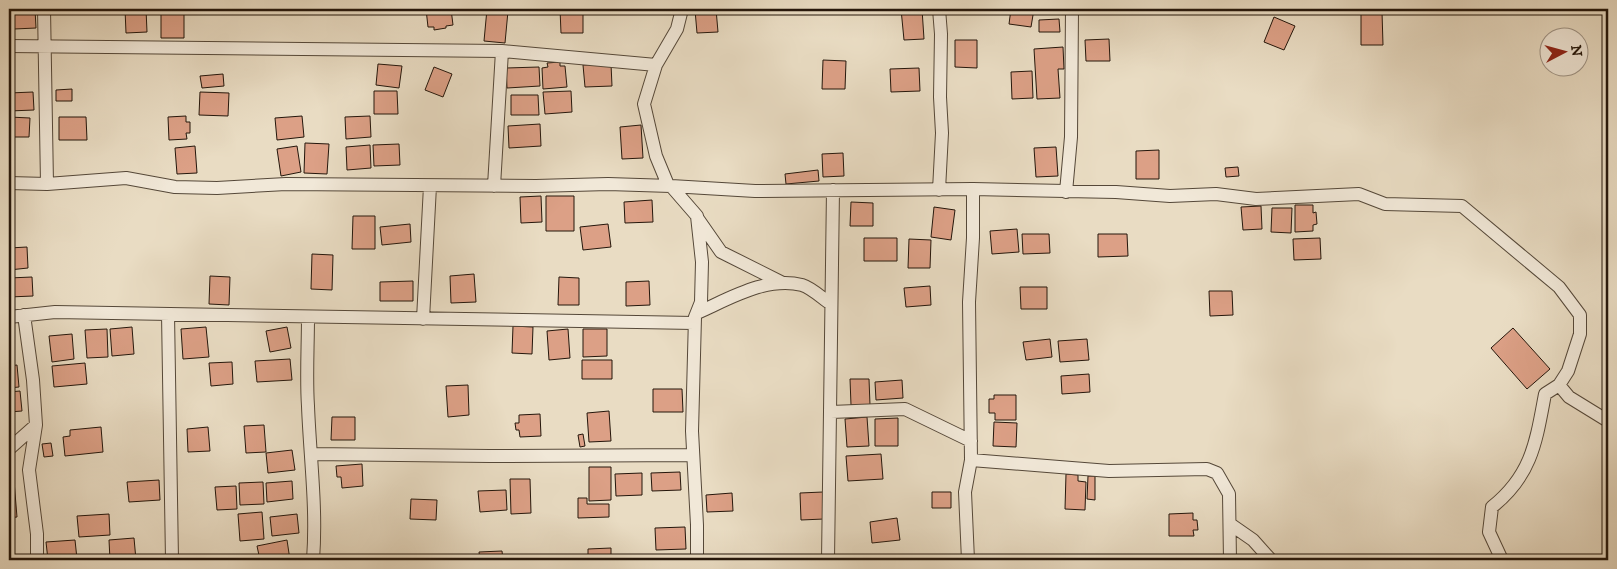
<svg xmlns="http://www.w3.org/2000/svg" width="1617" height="569" font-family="'IM FELL DW Pica',serif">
<rect width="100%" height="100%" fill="#e9dcc3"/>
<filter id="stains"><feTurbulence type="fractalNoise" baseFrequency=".004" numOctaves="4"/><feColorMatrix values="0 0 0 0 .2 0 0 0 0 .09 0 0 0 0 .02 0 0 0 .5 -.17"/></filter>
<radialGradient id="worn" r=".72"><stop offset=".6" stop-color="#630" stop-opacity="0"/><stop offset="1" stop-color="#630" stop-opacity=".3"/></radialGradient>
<path fill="#dca086" stroke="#24160b" d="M13,9H35L36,28L14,29Z
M125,9H146L147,32L126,33Z
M426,9H451L453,25L446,26V28L434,30V27H428Z
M487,9L508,11L505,43L484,41Z
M560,9H583V33H561Z
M716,9L718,32L697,33L695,10Z
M901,9H922L924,39L904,40Z
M1011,9H1034L1031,27L1009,24Z
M161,11H184V38H161Z
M1361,12H1382L1383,45H1361Z
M1274,17L1295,26L1284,50L1264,42Z
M1059,19L1060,32H1039V20Z
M1109,39L1110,61H1086L1085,40Z
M955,40H977V68L955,67Z
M1063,47L1064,69H1058L1060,98L1037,99L1034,49Z
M823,60L846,61L845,89H822Z
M560,62V66H565L567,87L543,89L542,68L548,67L547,63Z
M378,64L402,66L399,88L376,85Z
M611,64L612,86L585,87L583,65Z
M434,67L452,74L443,97L425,90Z
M539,67L540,86L507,88L506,68Z
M919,68L920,91L891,92L890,69Z
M1032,71L1033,98L1012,99L1011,72Z
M223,74L224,86L202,88L200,76Z
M72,89V101H56V90Z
M374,91H397L398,114H374Z
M571,91L572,112L545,114L543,92Z
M33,92L34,110L9,111V93Z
M200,92L229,93L228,116L199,115Z
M511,95H538L539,115H511Z
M186,116V122H190V133H186L187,139L169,140L168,117Z
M302,116L304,137L277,140L275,118Z
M370,116L371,137L346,139L345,117Z
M9,117L30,118L29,137H9Z
M59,117H86L87,140H59Z
M540,124L541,146L509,148L508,126Z
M641,125L643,158L622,159L620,127Z
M305,143L329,144L327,174L304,173Z
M399,144L400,165L374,166L373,145Z
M370,145L371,168L347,170L346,147Z
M195,146L197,173L177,174L175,148Z
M297,146L301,172L281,176L277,149Z
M1056,147L1058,176L1036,177L1034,148Z
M1159,150V179H1136V151Z
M843,153L844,176L823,177L822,154Z
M1238,167L1239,176L1226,177L1225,168Z
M818,170L819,181L786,184L785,174Z
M541,196L542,222L521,223L520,197Z
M546,196H574V231H546Z
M652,200L653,222L625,223L624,202Z
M851,202L873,203V226H850Z
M1295,205H1313V213L1316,212L1317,224L1313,225V231L1295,232Z
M1261,206L1262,229L1243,230L1241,207Z
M934,207L955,210L951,240L931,237Z
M1272,208H1292L1291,233L1271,232Z
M353,216H375V249H352Z
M410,224L411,242L382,245L380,227Z
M608,224L611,247L583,250L580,227Z
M1017,229L1019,252L992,254L990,231Z
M1022,234H1049L1050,253L1023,254Z
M1098,234H1127L1128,256L1098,257Z
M864,238H897V261H864Z
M1320,238L1321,259L1294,260L1293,239Z
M909,239L931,240L930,268H908Z
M27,247L28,268L9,270V248Z
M312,254L333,255L332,290L311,289Z
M474,274L476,302L451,303L450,276Z
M210,276L230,277L229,305L209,304Z
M32,277L33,296L9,297V278Z
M559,277L579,278V305H558Z
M413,281V301H380V282Z
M649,281L650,305L626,306V282Z
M930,286L931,305L906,307L904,288Z
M1020,287H1047V309H1021Z
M1209,291H1232L1233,315L1210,316Z
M513,326L533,327L532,354L512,353Z
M132,327L134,354L112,356L110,329Z
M206,327L209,357L183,359L181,329Z
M287,327L291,348L270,352L266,331Z
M1513,328L1550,369L1527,389L1491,348Z
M107,329L108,357L87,358L85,330Z
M568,329L570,358L549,360L547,331Z
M583,329H607V356L583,357Z
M72,334L74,359L52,362L49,336Z
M1050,339L1052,357L1026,360L1023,342Z
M1087,339L1089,360L1060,362L1058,341Z
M290,359L292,380L257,382L255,361Z
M582,360H612V379H582Z
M232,362L233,384L211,386L209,363Z
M85,363L87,384L54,387L52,366Z
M17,365L19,387L9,388V366Z
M1089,374L1090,392L1062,394L1061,376Z
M850,379H869L870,405H851Z
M902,380L903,398L876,400L875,382Z
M468,385L469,415L448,417L446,386Z
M653,389H682L683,412H653Z
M20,391L22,411L9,412V392Z
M994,395H1016V420H995V413H989V399H994Z
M609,411L611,441L589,442L587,413Z
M540,414L541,436L520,437L519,430H516L515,423H519V415Z
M332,417H355V440H331Z
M867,417L869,446L847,447L845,419Z
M898,418V446H875V419Z
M994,422L1017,423L1016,447L993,446Z
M264,425L266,452L246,453L244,426Z
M101,427L103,452L65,456L63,437L70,436V430Z
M208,427L210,451L188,452L187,429Z
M583,434L585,446L580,447L578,435Z
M51,443L53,456L44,457L42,444Z
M292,450L295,470L268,473L266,453Z
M881,454L883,479L848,481L846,456Z
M362,464L363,486L342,488L341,477H337L336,466Z
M589,467H611V500L589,501Z
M680,472L681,490L652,491L651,473Z
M642,473V495L616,496L615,474Z
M1066,474L1078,475V481L1086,482L1085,510L1065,509Z
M1088,476H1095V500L1087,499Z
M510,479H530L531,513L511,514Z
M159,480L160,500L129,502L127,482Z
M9,481H14L17,517L9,518Z
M292,481L293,499L267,502L266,483Z
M263,482L264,504L240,505L239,483Z
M236,486L237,509L217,510L215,487Z
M506,490L507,510L480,512L478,491Z
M823,492L824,519L801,520L800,493Z
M932,492H951V508H932Z
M732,493L733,511L707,512L706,495Z
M578,498H587V504H609V517L578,518Z
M411,499L437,500L436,520L410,519Z
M262,512L264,539L240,541L238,514Z
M1193,513V520H1197L1198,530H1193L1194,536H1169V514Z
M109,514L110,535L79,537L77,516Z
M297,514L299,533L272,536L270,517Z
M897,518L900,540L872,543L870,522Z
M685,527L686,549L656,550L655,528Z
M134,538L136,560H110L109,540Z
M75,540L77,559L48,560L46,542Z
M287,540L290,560H260L257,546Z
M611,548V560H588V549Z
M502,551L503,560H480L479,552Z"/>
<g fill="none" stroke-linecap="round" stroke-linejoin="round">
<defs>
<path id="street" d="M44,9L47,184
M9,46L502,51L656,65
M9,183L47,184L126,178L175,187L217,188L286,184L536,186L608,184L671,186L755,191L973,189L1116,192L1170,196L1216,194L1256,199L1359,194L1385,204L1462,206L1559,287L1580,315V334L1568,371L1559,385L1569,397L1608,421
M668,185L656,156L644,104L656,65L677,29L682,9
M494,186L502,51
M671,186L697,216L702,262L701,302L695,317L692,431L697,525V560
M939,190L942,133L940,97L941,34L939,9
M1066,192L1071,137L1072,9
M698,219L721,252L783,283
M697,313C729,299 766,276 802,285C812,288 823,299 831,304
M168,314L172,560
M24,315L33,380L36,425L29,470L37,534V560
M9,317L55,312L694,323
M308,317C308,347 306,377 308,406C310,458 317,508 313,560
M423,319L430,186
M831,412L905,409L971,441
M9,449L36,425
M311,454L489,456L693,455
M971,460L1109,471L1207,469L1217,473L1229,494L1230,560
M1230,524L1253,540L1271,560
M828,560L833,190
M968,560L965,492L971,460L969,302L973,238V189
M1502,560L1489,532L1492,507C1532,475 1536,442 1545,394L1559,385"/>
</defs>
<use href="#street" stroke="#554839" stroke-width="14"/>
<use href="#street" stroke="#f1e8d8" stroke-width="12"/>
</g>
<rect width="1617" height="569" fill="none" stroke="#e9dcc3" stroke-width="30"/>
<rect x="10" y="10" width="1597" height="549" fill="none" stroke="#24160b" stroke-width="2.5"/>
<rect x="15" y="15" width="1587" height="539" fill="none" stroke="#24160b"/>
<g transform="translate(1564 52) rotate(84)"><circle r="24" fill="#f1e8d8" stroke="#9f9486"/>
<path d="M0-4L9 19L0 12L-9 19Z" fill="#8f2418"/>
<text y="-8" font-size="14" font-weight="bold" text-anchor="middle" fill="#24160b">N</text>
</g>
<rect width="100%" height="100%" filter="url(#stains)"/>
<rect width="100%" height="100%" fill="url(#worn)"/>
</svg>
